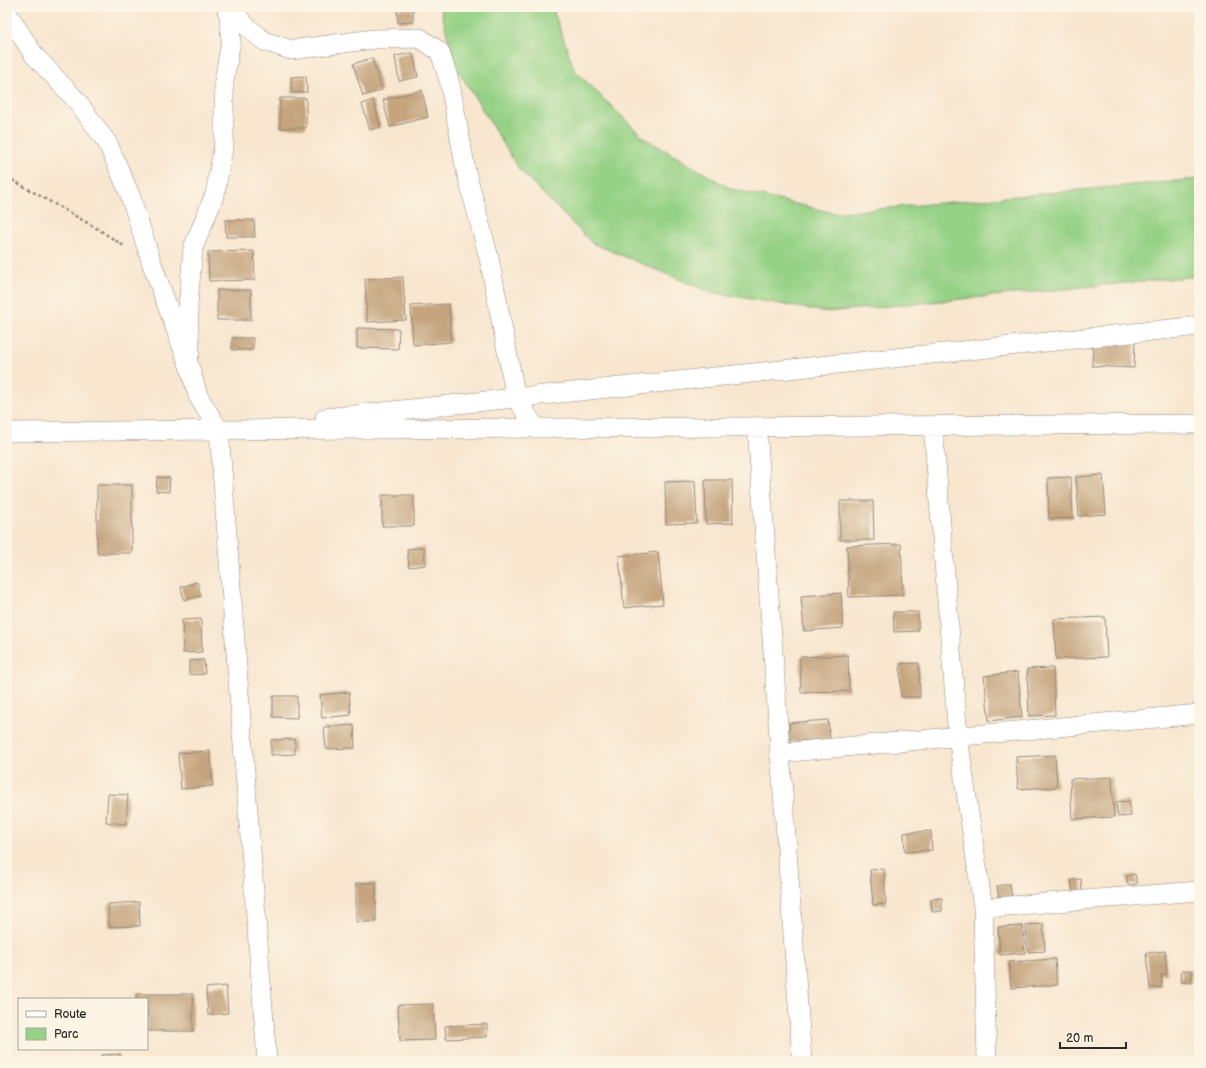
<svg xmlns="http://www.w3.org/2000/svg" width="1206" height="1068" font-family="'Balsamiq Sans',sans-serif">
<rect width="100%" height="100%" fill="#fcf5e5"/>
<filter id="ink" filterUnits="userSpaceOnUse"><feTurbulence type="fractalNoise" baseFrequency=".025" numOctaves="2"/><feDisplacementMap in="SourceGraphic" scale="8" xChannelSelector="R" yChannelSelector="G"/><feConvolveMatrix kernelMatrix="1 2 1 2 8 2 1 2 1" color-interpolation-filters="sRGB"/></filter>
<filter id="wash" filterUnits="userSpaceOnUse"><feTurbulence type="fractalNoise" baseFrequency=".012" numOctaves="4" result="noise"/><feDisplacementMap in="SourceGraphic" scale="16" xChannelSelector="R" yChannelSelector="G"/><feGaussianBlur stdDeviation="0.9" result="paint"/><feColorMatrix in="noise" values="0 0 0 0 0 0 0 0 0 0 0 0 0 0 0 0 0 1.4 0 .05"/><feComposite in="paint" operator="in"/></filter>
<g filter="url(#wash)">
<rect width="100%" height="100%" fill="#f8e6cf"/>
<path fill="#96d286" stroke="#607e58" d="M440,7H552L575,71L644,138L731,189L834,213L1199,179V276L827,312L710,292L592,243L519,169L455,65Z"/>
<g id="blocks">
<path fill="#c5a47e" d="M397,9H413V22L398,23Z
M413,53L418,77L399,81L395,56Z
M372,58L382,90L363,96L353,64Z
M306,76L307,92L292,93L291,77Z
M422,90L428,117L390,127L383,100Z
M280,98H306V128H280Z
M373,100L381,127L370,130L362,104Z
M225,220H254L255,237H226Z
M254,251L255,280L209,281L208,252Z
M403,277L406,320L367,322L365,279Z
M217,290H251V320H217Z
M449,304L451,342L413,345L411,306Z
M357,328L399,329L398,349L357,348Z
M232,338H253V350H232Z
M1093,339L1135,341L1134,368L1092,366Z
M1103,475L1106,514L1079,516L1076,477Z
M157,477L170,478L169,492L156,491Z
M1071,477L1073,518L1049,519L1048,478Z
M705,480H732L733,523L706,524Z
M695,481L697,523L666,524L665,482Z
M97,485H132V553H97Z
M382,495H414V526H382Z
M840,501H873L874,540H840Z
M901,544L903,595L849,597L847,546Z
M424,547L425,565L409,567L407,549Z
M658,552L663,604L624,608L619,556Z
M197,582L201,596L184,600L181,587Z
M841,593L843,628L804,631L801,596Z
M893,612H918V631L894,632Z
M1105,617L1107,657L1056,659L1054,619Z
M201,619L202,652L183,653L182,620Z
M848,655L849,691L801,692L800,657Z
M204,660L205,674L189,675V661Z
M919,663L920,697H901L900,664Z
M1053,668L1055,715L1029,716L1027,669Z
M1018,672L1022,717L989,721L984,676Z
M349,692L351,715L322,718L320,695Z
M273,696H297V718L273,717Z
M828,720L830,739L791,742L789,723Z
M354,725L355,748L326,749L324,727Z
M295,739V754L271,755V740Z
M210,751L213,786L181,789L178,753Z
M1055,755L1057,787L1018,789L1016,757Z
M1112,777L1114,817L1072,819L1070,779Z
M108,794L128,795L126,824L106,822Z
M1129,801L1131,816L1118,817L1116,802Z
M931,831L932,850L905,852L904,833Z
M884,869L886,904L873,905L870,870Z
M1135,874L1137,884L1128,885L1126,876Z
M1081,879L1082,892L1073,893L1071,880Z
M356,883H376V922H356Z
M1010,884L1012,898L999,900L997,886Z
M942,898V911L932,912L931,899Z
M139,902L140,926L109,927L108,904Z
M1043,924L1045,951L1028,952L1026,925Z
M1023,926L1025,953L1000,955L998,927Z
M1165,951L1167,974L1161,975L1162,987L1150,988L1146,953Z
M1055,959L1057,985L1011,988L1009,962Z
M1182,970H1192L1191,983L1181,982Z
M226,986L228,1013L208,1015L206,988Z
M136,994H193V1031H147V999H136Z
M433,1004L435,1040L400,1041L398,1005Z
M487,1024V1037L446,1039L445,1026Z
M120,1054V1061H102L101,1055Z"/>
</g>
</g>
<g filter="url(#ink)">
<use href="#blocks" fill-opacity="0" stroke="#92887d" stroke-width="1"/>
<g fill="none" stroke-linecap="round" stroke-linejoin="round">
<defs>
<path id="street" d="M231,7L243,23L264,41L291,50L374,39L420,38L440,52L450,84L466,171L489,258L516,398L536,428
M7,13L34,55L77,101L108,144L130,195L152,264L191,371L198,396L219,430L267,1061
M190,353L188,306L193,248L215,194L224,143V81L231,41L229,16L226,7
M325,418L1199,326
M933,426L958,737L983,908L987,1061
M757,427L802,1061
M7,432L219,430L1199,424
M779,753L1199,714
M983,908L1199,891"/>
</defs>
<use href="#street" stroke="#92887d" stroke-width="20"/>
<path stroke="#92887d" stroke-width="2.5" stroke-dasharray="3 3" stroke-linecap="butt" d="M7,177L98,229L124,246"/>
<use href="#street" stroke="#fff" stroke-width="19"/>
</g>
</g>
<rect width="1206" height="1068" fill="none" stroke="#fcf5e5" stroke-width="24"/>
<rect x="18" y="998" width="130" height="52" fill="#fcf5e5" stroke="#a8a49b"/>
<rect x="26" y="1011" width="20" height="6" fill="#ffffff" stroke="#a8a49b"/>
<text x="54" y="1018" font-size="12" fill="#2b2b2b">Route</text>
<rect x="26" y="1028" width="20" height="12" fill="#96d286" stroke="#a8a49b"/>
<text x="54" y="1038" font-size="12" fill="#2b2b2b">Parc</text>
<path d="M1060 1042v6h66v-6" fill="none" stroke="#2b2b2b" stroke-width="2"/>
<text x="1066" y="1042" font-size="12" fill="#2b2b2b" stroke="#fcf5e5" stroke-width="3" paint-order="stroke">20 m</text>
</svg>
